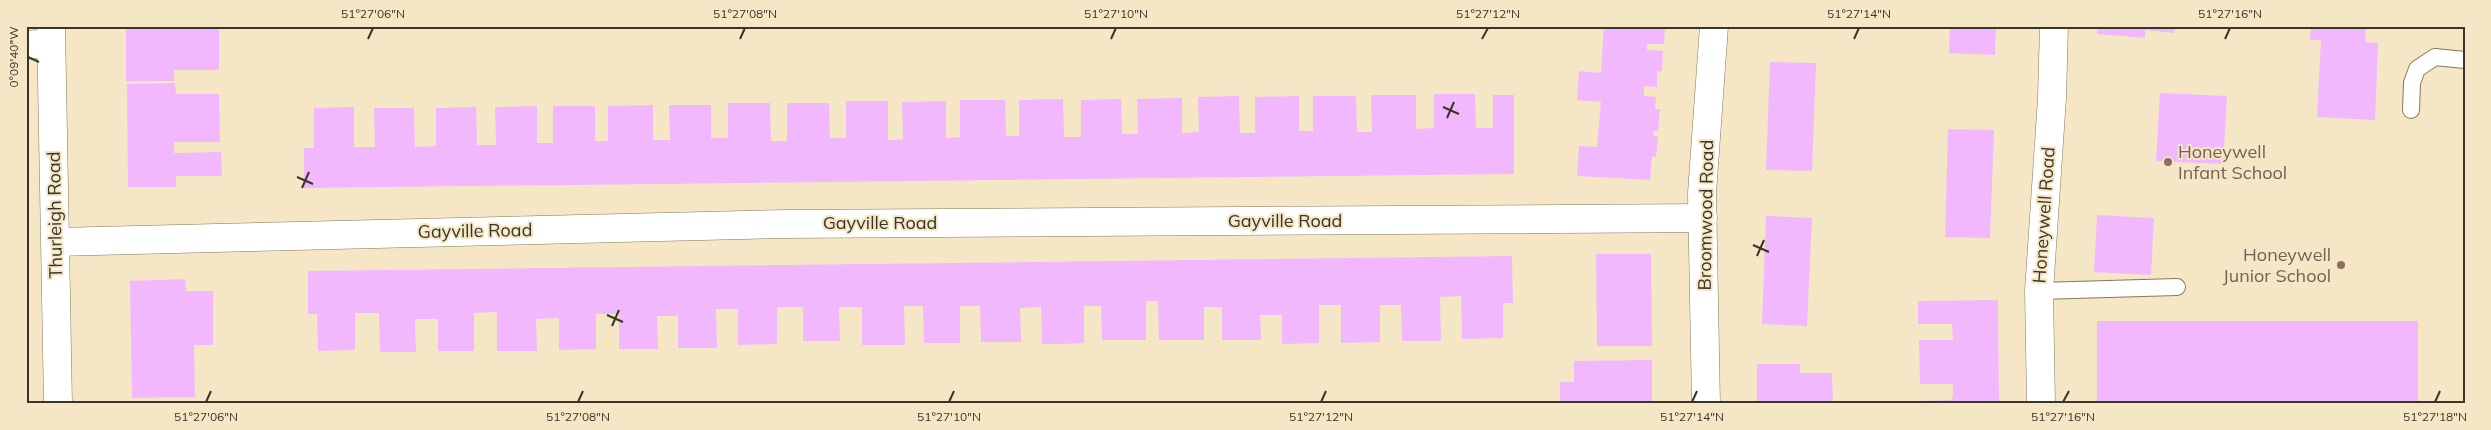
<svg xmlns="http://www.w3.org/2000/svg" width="2491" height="430" font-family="Mulish,sans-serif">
<rect width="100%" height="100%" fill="#f5e7c6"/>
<path fill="#f1b8fe" d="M126,26H219V70H174V81H126Z
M1604,26H1665L1664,44H1647V50L1663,51L1662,72L1657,71V87L1644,86V96L1656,97L1655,109H1660L1658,131H1653V136H1658L1656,157L1652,156L1650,180L1577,176L1579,146L1597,147L1601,102L1577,100L1579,71L1601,73Z
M1950,26H1996L1995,55L1949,53Z
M2098,26H2175L2174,33L2145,30V38L2097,34Z
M2311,26H2366L2365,42L2378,43L2375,120L2317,117L2321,40H2310Z
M1770,62L1816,63L1812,171L1766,170Z
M175,83L176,94H219L220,142H174V153L221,152L222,176H176V187H128L127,84Z
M2160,93L2227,96L2223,164L2156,161Z
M1434,94H1475L1476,128H1493V95H1514V174L304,188V148H314V108L354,107V147H375L374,108H414L415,147L436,146V108L476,107L477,145H496L495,107L537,106V143H553V106H595V141H608V106L653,105V140H670L669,105H711V138H728V103H770L771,141H787V103H829L830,138H846V101H888V140H896L903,139L902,102L946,101V138L960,137V100H1005L1006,136H1019V100L1063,99L1064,137H1081V100L1121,99L1122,134H1138L1137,99L1182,98V133L1199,132L1198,97L1239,96L1240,133H1255V97L1299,96V131H1313V96H1356L1357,132H1372L1371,95H1416V129L1434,128Z
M1948,129L1994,130L1990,238L1945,237Z
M2097,215L2154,218L2151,275L2094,272Z
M1766,216L1812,218L1807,326L1762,324Z
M1596,254H1651L1652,346H1597Z
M1512,256L1513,303H1503V338L1462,339L1461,296L1440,297L1441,341H1402L1401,305H1380V342L1341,343V305H1319V343L1282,344V315H1260L1261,340H1222V307H1204V340H1159L1158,301H1146V340H1102L1101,306H1084V343L1063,344H1042L1041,307L1020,308L1021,342H981L980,306H960V343H924L923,306H904L905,345H862V307H839L840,341H803V307H777V344L738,345V309H716L717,348H678V316H657L658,349H619V314H596V349L559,350V318L536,319L537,351H497V312L474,313V351H438V319H415L416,352H380L379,313H355V350L318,351L317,314H308V271Z
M185,279L186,291H213V345H194L195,397L132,398L130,281Z
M1998,300L1999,404H1919V401L1952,400L1953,393V384H1920L1919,340H1953L1952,324H1918V301Z
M2097,321H2418V404H2097Z
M1652,360V404H1560V382H1574V361Z
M1757,364H1800V373H1832L1833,404H1757Z"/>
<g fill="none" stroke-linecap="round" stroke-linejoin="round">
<defs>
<path id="service" d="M2411,110L2412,83L2417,69L2435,57L2465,60
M2039,291L2177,287"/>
<path id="minor" d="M51,26L58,404
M26,45L51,43
M56,242L786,224L1703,218
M2041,404L2039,291L2052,98L2054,26"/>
<path id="tertiary" d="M1706,404L1702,193L1714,26"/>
</defs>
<use href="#service" stroke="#85785b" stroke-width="18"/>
<use href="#minor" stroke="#85785b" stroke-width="29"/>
<use href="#tertiary" stroke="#85785b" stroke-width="29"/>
<use href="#service" stroke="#fff" stroke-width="16"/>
<use href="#minor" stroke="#fff" stroke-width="28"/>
<use href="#tertiary" stroke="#fff" stroke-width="28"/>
</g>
<path fill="none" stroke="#3a3528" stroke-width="2" d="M368,39L373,28M740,39L745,28M1111,39L1116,28M1482,39L1488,28M1854,39L1859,28M2225,39L2230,28M28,57L39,62M1443,107L1459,114M1447,118L1454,102M297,177L313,184M302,188L309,172M1753,245L1769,252M1757,256L1764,240M607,315L623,322M612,326L619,310M206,402L211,391M578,402L583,391M949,402L954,391M1321,402L1326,391M1692,402L1697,391M2063,402L2069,391M2435,402L2440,391"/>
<g fill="#8d6e63" stroke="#f5e7c6" stroke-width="2">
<circle cx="2168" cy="162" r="5"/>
<circle cx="2341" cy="265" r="5"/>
</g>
<g text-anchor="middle" stroke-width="4" stroke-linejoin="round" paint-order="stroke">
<g font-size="18" fill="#785e54" stroke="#f5e7c6" text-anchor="start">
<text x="2178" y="158">Honeywell<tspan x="2178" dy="21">Infant School</tspan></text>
<text x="2331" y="261" text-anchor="end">Honeywell<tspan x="2331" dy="21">Junior School</tspan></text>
</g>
<g font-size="18" fill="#3a3528" stroke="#f5e7c6">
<text transform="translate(55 215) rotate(-91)" y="6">Thurleigh Road</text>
<text transform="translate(1706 215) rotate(-89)" y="6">Broomwood Road</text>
<text transform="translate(2044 215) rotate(-86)" y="6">Honeywell Road</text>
<text x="1285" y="227">Gayville Road</text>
<text x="880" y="229">Gayville Road</text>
<text transform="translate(475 231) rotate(-1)" y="6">Gayville Road</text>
</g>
</g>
<rect width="2491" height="430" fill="none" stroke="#f5e7c6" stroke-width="55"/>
<rect x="28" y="28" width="2436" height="374" fill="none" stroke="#3a3528" stroke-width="2"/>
<g font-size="12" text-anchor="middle" fill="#3a3528">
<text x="373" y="18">51°27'06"N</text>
<text x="745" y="18">51°27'08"N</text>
<text x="1116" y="18">51°27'10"N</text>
<text x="1488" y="18">51°27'12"N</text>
<text x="1859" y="18">51°27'14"N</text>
<text x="2230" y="18">51°27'16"N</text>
<text transform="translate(14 57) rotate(-90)" y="4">0°09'40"W</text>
<text x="206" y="421">51°27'06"N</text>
<text x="578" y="421">51°27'08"N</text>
<text x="949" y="421">51°27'10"N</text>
<text x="1321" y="421">51°27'12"N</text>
<text x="1692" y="421">51°27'14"N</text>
<text x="2063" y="421">51°27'16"N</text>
<text x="2435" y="421">51°27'18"N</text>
</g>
</svg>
